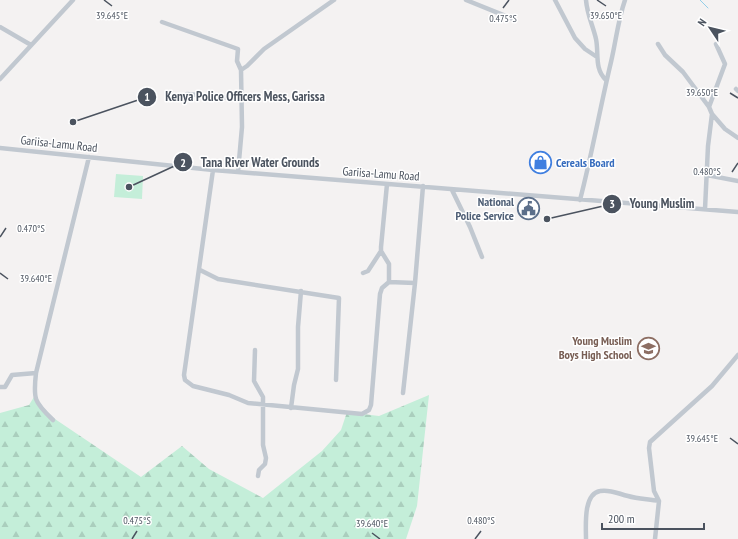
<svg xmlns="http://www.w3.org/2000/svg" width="738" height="539" font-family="'PT Sans Narrow',sans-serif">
<defs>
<pattern id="forest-firs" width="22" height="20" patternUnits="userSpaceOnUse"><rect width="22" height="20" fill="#c4eed9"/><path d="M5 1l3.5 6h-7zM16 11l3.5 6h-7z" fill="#aacebd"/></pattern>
</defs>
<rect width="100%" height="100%" fill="#f4f2f2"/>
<path fill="#c4eed9" d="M116,174L143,176L142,199L114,197Z"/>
<path fill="url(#forest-firs)" d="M429,395L417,506L406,539H0V413L29,405L34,397L52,417L141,477L182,446L209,469L263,498L322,451L341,430L347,412L379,416Z"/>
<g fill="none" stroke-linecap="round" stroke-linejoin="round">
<path stroke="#94cee8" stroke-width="1" d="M700,0L708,8"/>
<path stroke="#c1c8d0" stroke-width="4.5" d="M466,0L513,19
M555,0L575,38L585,49L597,57
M586,0C587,14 593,26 596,39C599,53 594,69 606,80
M162,22L238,49L237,61L241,70L242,127L238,172
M0,27L31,45
M658,44L665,55L683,72L709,107L712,114L708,146L705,209
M241,70L247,66L264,49L334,0
M0,79L73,0
M736,89L738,91
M187,94L241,99
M709,107L725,64L716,44
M712,114L725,129L738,138
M0,148L213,170L738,212
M213,170L184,375L185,380L193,386L229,395L248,403L362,414L369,410L371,405L380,294L382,288L389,282L415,283L423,186
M707,175L738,181
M387,184L381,247V251L389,264V282
M452,190L470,227L482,257
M580,200C592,154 600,108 611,62C616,41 618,20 625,0
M200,270L218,279L339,298L336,380
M363,273L368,271L381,251
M255,350L254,381L263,397V445L266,458L265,464L259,470L258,476
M0,387H5L12,375L36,373
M403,393L415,283
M291,408L294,385L298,369V327L301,291
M53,420C34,402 33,399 36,373L89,157
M586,539C586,526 583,494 600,491C610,489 619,494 628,496C638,499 649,499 659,501
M655,539L659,501L654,491L649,448L650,442L712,386L738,355"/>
</g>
<path fill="none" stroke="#4b535f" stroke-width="1.5" d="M104,0L112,6M597,0L606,6M503,8L509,0M730,93L738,98M732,172L738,163M0,237L6,228M0,273L8,279M730,438L738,444M372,533L380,539M132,539L137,531M475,539L481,531"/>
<defs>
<symbol id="shop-ring" viewBox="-11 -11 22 22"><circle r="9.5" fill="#fff" stroke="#3f7fe0" stroke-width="1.5"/><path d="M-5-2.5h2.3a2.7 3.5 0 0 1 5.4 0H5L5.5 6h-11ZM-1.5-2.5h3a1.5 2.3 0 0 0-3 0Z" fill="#3f7fe0"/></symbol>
<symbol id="civic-ring" viewBox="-11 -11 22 22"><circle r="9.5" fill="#fff" stroke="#5c6f8a" stroke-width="1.5"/><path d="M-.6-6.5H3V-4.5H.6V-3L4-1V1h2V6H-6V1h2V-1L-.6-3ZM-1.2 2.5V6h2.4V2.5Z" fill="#5c6f8a"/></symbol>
<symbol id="school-ring" viewBox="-11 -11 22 22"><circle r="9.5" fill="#fff" stroke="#8d6e63" stroke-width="1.5"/><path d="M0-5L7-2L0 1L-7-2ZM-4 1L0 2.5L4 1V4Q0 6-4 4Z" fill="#8d6e63"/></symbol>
</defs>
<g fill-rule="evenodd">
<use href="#shop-ring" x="528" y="150" width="25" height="25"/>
<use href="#civic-ring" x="516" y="196" width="25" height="25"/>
<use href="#school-ring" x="636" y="336" width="25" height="25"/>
</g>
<g text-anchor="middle" stroke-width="3" stroke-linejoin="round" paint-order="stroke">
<g font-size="12" fill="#4b535f" stroke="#fff">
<text transform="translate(59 144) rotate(6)" y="4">Gariisa-Lamu Road</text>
<text transform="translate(381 174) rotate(4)" y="4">Gariisa-Lamu Road</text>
</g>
<g font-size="12" font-weight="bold" fill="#366cbe" stroke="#fff" text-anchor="start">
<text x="556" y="167">Cereals Board</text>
</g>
<g font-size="12" font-weight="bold" fill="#4e5e75" stroke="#fff" text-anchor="end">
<text x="514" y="206">National<tspan x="514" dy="14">Police Service</tspan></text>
</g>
<g font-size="12" font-weight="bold" fill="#785e54" stroke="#fff" text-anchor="end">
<text x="632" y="345">Young Muslim<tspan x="632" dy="14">Boys High School</tspan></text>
</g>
</g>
<g font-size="10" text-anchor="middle" fill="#4b535f" stroke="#fff" stroke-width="3" stroke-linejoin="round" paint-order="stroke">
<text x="112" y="19">39.645°E</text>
<text x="606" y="19">39.650°E</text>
<text x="503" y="22">0.475°S</text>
<text x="702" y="96">39.650°E</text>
<text x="707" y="175">0.480°S</text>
<text x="31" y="232">0.470°S</text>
<text x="36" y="282">39.640°E</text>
<text x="702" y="442">39.645°E</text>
<text x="137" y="524">0.475°S</text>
<text x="481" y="524">0.480°S</text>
<text x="372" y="527">39.640°E</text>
</g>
<path fill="none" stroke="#4b535f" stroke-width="1.5" d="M73 122L147 97M129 187L183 162M547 219L612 204"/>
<g fill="#4b535f" stroke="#fff" stroke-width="1.5">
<circle cx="73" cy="122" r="4"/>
<circle cx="129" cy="187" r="4"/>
<circle cx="547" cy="219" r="4"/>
<circle cx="147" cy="97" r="10"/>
<circle cx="183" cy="162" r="10"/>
<circle cx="612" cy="204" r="10"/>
</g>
<g font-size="12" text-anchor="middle" font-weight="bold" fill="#fff">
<text x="147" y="101">1</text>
<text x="183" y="167">2</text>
<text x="612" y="208">3</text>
</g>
<g font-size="13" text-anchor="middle" font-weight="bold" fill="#4b535f" stroke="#fff" stroke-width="3" stroke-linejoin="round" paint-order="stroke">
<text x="245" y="101">Kenya Police Officers Mess, Garissa</text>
<text x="260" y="167">Tana River Water Grounds</text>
<text x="662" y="208">Young Muslim</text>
</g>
<g transform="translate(710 28) rotate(305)" stroke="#ffffff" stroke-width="3" paint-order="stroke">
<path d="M0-3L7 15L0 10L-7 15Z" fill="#4b535f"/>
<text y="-6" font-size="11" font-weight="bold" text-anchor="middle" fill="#4b535f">N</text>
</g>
<path d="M602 523v6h102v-6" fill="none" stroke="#4b535f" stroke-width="2"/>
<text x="608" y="523" font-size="12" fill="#4b535f" stroke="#ffffff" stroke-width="3" paint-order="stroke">200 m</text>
</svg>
